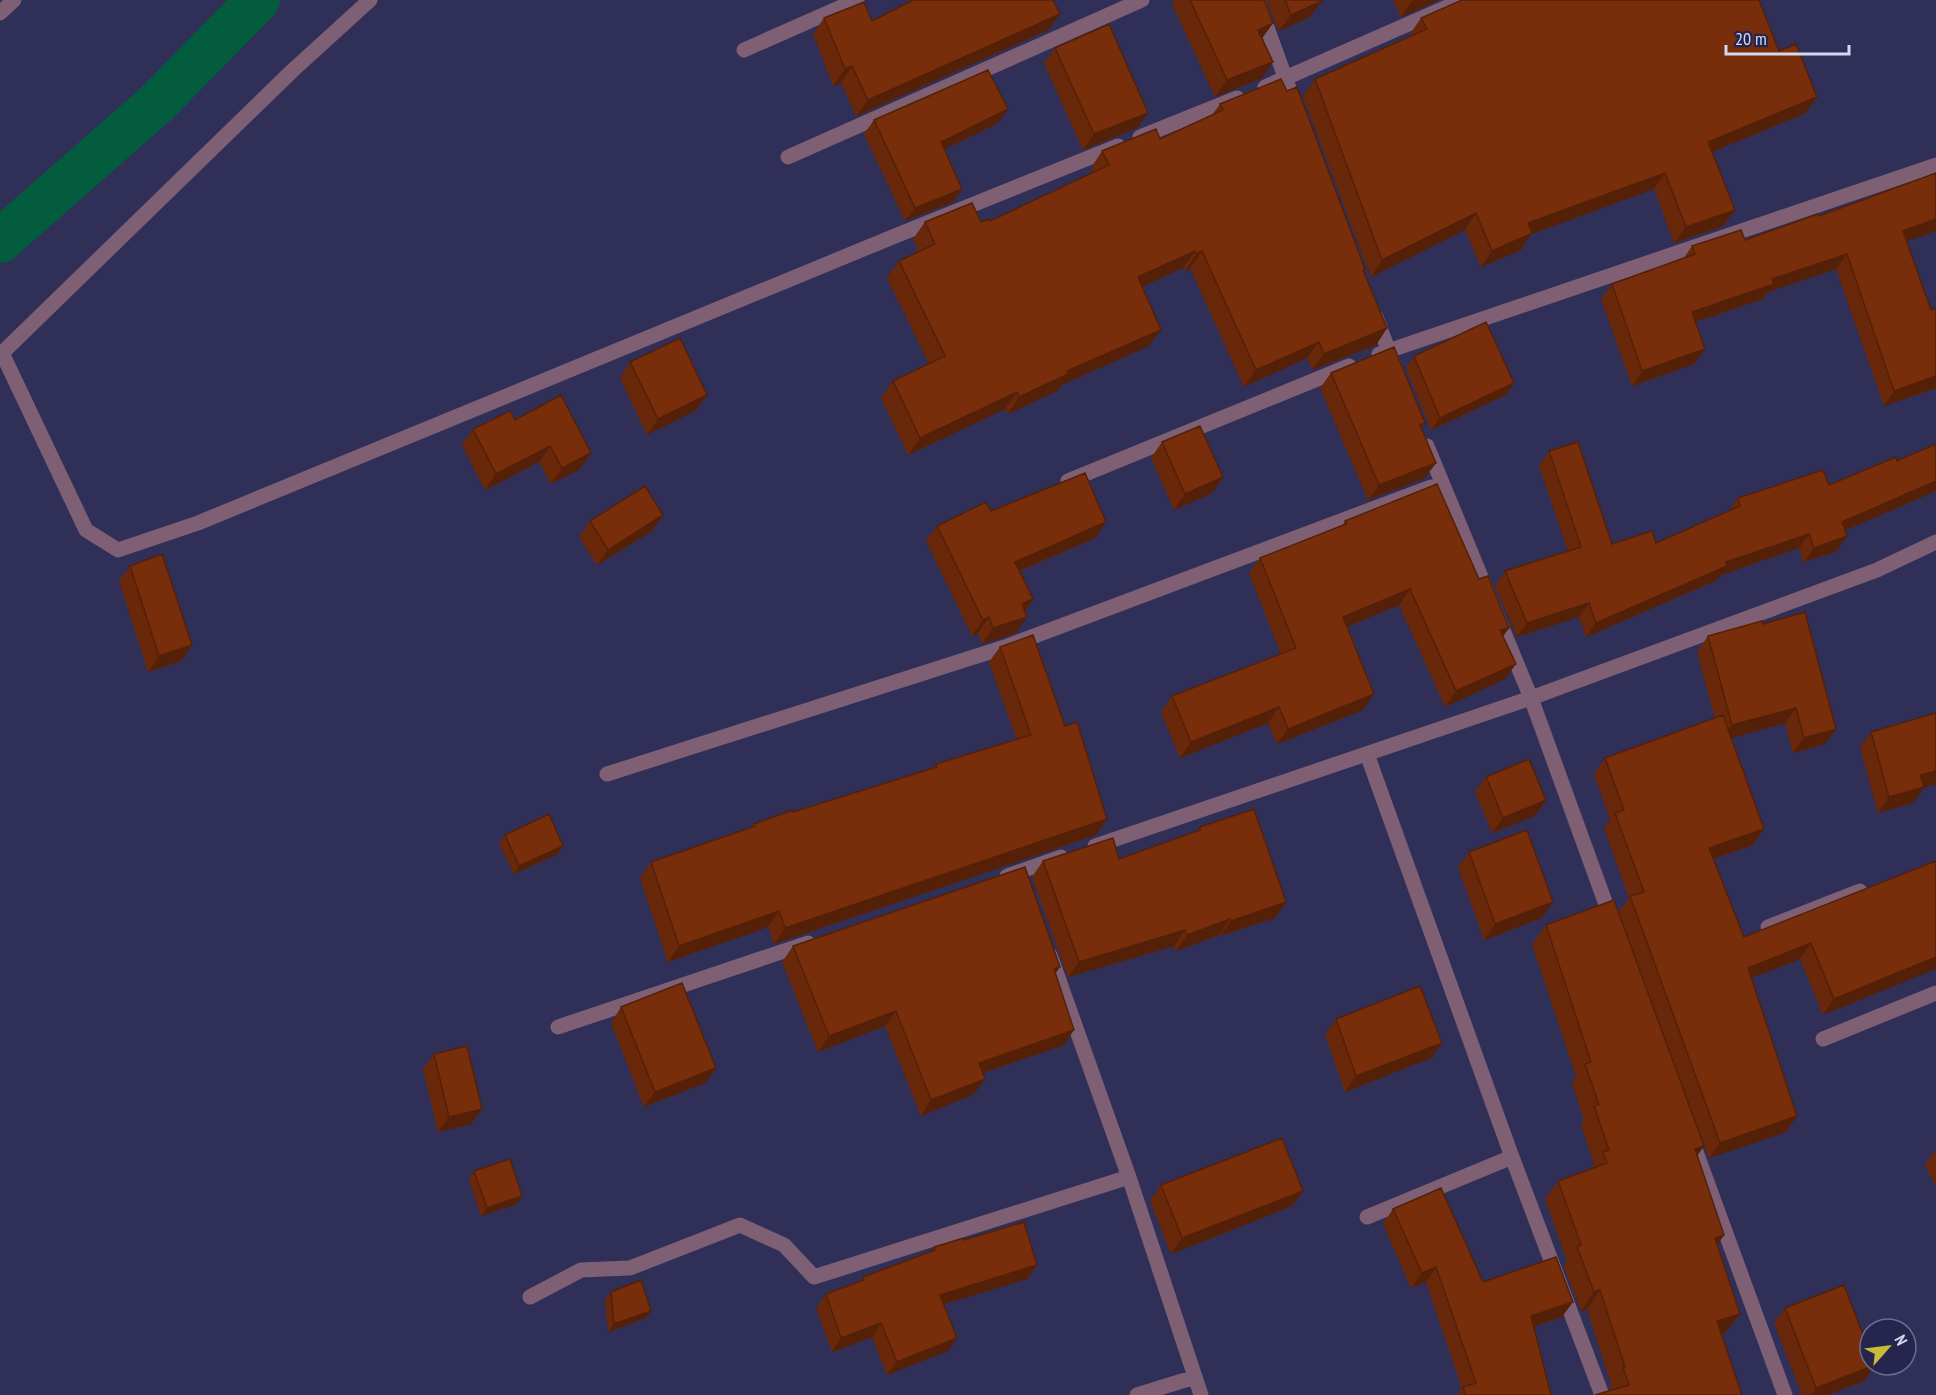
<svg xmlns="http://www.w3.org/2000/svg" width="1936" height="1395" font-family="'PT Sans Narrow',sans-serif">
<rect width="100%" height="100%" fill="#2f2f58"/>
<g fill="none" stroke-linecap="round" stroke-linejoin="round">
<path stroke="#025c3d" stroke-width="44" d="M0,241L157,103L258,0"/>
<path stroke="#7f5f73" stroke-width="15" d="M1257,0L1297,110
M0,13L14,0
M744,50L857,0
M1265,87L1463,0
M1140,137L1237,98
M788,157L1142,0
M1376,317L1395,368
M2,353L86,530L118,550L198,523L895,236L1118,146
M1379,354L1936,165
M0,355L292,71L370,0
M1427,446L1531,698L1612,921
M1068,481L1349,366
M1367,754L1512,1157L1602,1395
M607,774L1005,647L1431,487
M1095,846L1531,698L1877,570L1936,542
M1007,876L1061,857
M1768,927L1860,891
M1050,955L1129,1177L1201,1395
M558,1027L808,943
M1823,1039L1936,993
M1691,1138L1785,1395
M1367,1217L1512,1157
M530,1297L581,1270L630,1268L740,1225L784,1245L814,1277L1129,1177
M1137,1395L1195,1377"/>
</g>
<path fill="#682809" d="M1175,0H1264L1273,23L1262,38L1273,62L1262,78L1215,97L1172,4Z
M1266,0H1321L1310,17L1279,31Z
M1393,0H1439L1401,17Z
M1060,14L1048,30L856,116L841,83L833,86L813,34L824,18L872,21Z
M1421,18L1779,51L1806,113L1712,152L1735,210L1723,226L1674,243L1654,189L1531,234L1521,250L1481,267L1465,230L1371,277L1303,96L1315,79L1411,36L1410,34Z
M1055,48L1137,128L1083,150L1044,63Z
M1220,104L1365,269L1364,271L1387,328L1376,345L1312,370L1307,358L1244,387L1190,268L1185,271L1183,268L1142,287L1149,346L1061,385L1057,391L1008,414L1005,409L908,455L881,398L893,381L929,364L887,278L899,261L919,252L913,239L925,222H981L990,221L1093,172L1091,168L1102,151L1160,139L1212,115Z
M874,120L998,123L944,149L962,189L953,202L905,221L864,134Z
M1819,216L1907,241L1931,310H1936V388L1884,406L1836,269L1768,292L1763,299L1695,322L1705,349L1694,364L1632,386L1601,299L1612,284L1684,258L1692,246L1745,240Z
M1414,356L1506,395L1431,430L1406,368Z
M630,362L707,395L696,410L647,435L620,378Z
M1331,373L1425,423L1421,428L1425,478L1368,500L1320,388Z
M515,420L580,469L551,484L539,462L485,490L462,445L473,429Z
M1162,442L1223,477L1212,493L1174,510L1151,458Z
M1936,444V491L1845,530L1837,551L1804,562L1799,548L1721,575L1717,580L1586,637L1579,617L1517,637L1495,586L1505,571L1568,551L1539,466L1549,451L1612,544L1656,543L1728,512L1738,498L1829,485L1897,461Z
M991,511L1106,522L1095,538L1020,571L1033,599L1025,611L1016,633L982,644L978,633L972,636L926,541L937,526Z
M663,515L652,531L597,565L579,537L590,521Z
M1345,521L1479,579L1509,628L1503,636L1505,679L1445,707L1399,605L1347,627L1374,694L1363,710L1277,744L1268,723L1180,758L1161,712L1172,696L1281,654L1249,573L1260,558L1343,525Z
M130,566L192,645L181,661L148,672L119,581Z
M1763,624L1825,744L1793,753L1785,723L1731,738L1753,845L1713,859L1744,937L1936,861L1823,1015L1800,959L1751,978L1797,1116L1786,1132L1709,1158L1619,912L1629,898L1604,828L1610,819L1594,774L1605,758L1715,718L1697,652L1708,636Z
M1000,647L1065,726L1107,819L1096,835L774,944L768,927L668,962L640,878L651,862L752,827L754,824L934,768L936,764L1017,740L989,662Z
M1936,713V784L1924,787L1913,803L1878,813L1860,747L1871,732Z
M1486,777L1546,800L1535,816L1492,833L1475,792Z
M1200,827L1286,902L1275,918L1220,936L1219,935L1176,951L1174,946L1068,977L1032,877L1043,861L1119,859L1197,831Z
M505,835L563,846L558,854L514,874L499,843Z
M1469,852L1542,918L1484,940L1458,867Z
M1546,925L1697,1156L1724,1235L1717,1245L1726,1332L1721,1334L1742,1395L1611,1390L1610,1386L1611,1384L1587,1309L1581,1311L1564,1266L1567,1261L1545,1199L1558,1181L1591,1169L1594,1164L1581,1125L1584,1120L1572,1083L1576,1076L1532,944Z
M793,946L1055,974L1064,1045L983,1073L985,1079L974,1094L921,1116L885,1026L818,1052L782,962Z
M621,1007L716,1068L705,1083L644,1107L611,1023Z
M1336,1019L1442,1043L1431,1058L1345,1092L1325,1035Z
M434,1054L482,1109L471,1124L438,1132L423,1069Z
M1936,1149V1187L1925,1165Z
M474,1171L517,1204L481,1216L469,1179Z
M1161,1185L1303,1191L1292,1206L1171,1254L1150,1201Z
M1393,1209L1483,1282L1562,1317L1534,1327L1551,1395H1457L1462,1388L1426,1282L1411,1288L1383,1224Z
M964,1240L1037,1265L1027,1279L944,1304L948,1351L887,1375L872,1337L832,1352L816,1308L826,1294L860,1282L863,1277L931,1251L934,1247Z
M611,1292L646,1318L608,1332L605,1300Z
M1785,1308L1875,1365L1864,1381L1827,1395H1802L1774,1323Z"/>
<path fill="#552008" d="M1413,0H1439L1401,17Z
M1322,1L1310,17L1279,31L1291,15Z
M1060,14L1048,30L856,116L868,100Z
M1273,23L1261,40L1258,30Z
M1273,62L1262,78L1215,97L1227,80Z
M852,66L841,83L833,86L845,69Z
M1817,97L1806,113L1697,158L1708,142Z
M1008,109L998,123L931,156L941,142Z
M1148,113L1137,128L1083,150L1094,134Z
M1665,173L1654,189L1531,234L1521,250L1481,267L1492,251L1528,223Z
M962,189L953,202L905,221L915,208Z
M1735,210L1723,226L1674,243L1686,227Z
M1476,213L1465,230L1371,277L1382,260Z
M1936,219V231L1893,246L1903,231Z
M1195,251L1183,268L1126,294L1138,277Z
M1202,251L1190,268L1185,271L1196,254Z
M1847,254L1836,269L1768,292L1763,299L1681,327L1692,312L1772,279Z
M1387,328L1376,345L1312,370L1324,354Z
M1161,330L1149,346L1061,385L1057,391L1008,414L1019,397L1067,371Z
M1319,342L1307,358L1244,387L1256,370Z
M1705,349L1694,364L1632,386L1642,371Z
M1936,376V388L1884,406L1894,391Z
M1514,383L1506,395L1431,430L1440,418Z
M1017,392L1005,409L908,455L920,438Z
M707,395L696,410L647,435L658,419Z
M550,446L539,462L485,490L496,474Z
M591,453L580,469L551,484L562,468Z
M1436,463L1425,478L1368,500L1379,485Z
M1223,477L1212,493L1174,510L1185,494Z
M1936,481V491L1832,536L1842,522Z
M663,515L652,531L597,565L608,550Z
M1106,522L1095,538L1004,577L1015,562Z
M1809,534L1799,548L1721,575L1717,580L1586,637L1596,623L1726,562Z
M1847,536L1837,551L1804,562L1814,548Z
M1410,589L1399,605L1332,633L1343,617Z
M1033,599L1022,615V604Z
M1589,603L1579,617L1517,637L1527,623Z
M989,617L978,633L972,636L983,620Z
M1027,617L1016,633L982,644L993,628Z
M1509,628L1498,643L1500,630Z
M192,645L181,661L148,672L159,656Z
M1516,664L1505,679L1445,707L1456,691Z
M1374,694L1363,710L1277,744L1288,729Z
M1279,707L1268,723L1180,758L1191,742Z
M1796,708L1785,723L1721,741L1732,725Z
M1836,729L1825,744L1793,753L1804,738Z
M1936,771V784L1910,791L1920,775Z
M1924,787L1913,803L1878,813L1889,797Z
M1546,800L1535,816L1492,833L1503,818Z
M1107,819L1096,835L774,944L785,928Z
M1764,829L1753,845L1698,864L1709,848Z
M563,846L558,854L514,874L519,866Z
M1286,902L1275,918L1220,936L1231,921Z
M1553,902L1542,918L1484,940L1495,924Z
M779,911L768,927L668,962L679,946Z
M1230,919L1219,935L1176,951L1187,935Z
M1185,930L1174,946L1068,977L1079,962Z
M1811,943L1800,959L1737,984L1748,968Z
M1936,957V969L1823,1015L1834,999Z
M1060,967L1049,983L1054,969Z
M896,1011L885,1026L818,1052L829,1036Z
M1074,1030L1064,1045L968,1078L979,1063Z
M1442,1043L1431,1058L1345,1092L1356,1076Z
M716,1068L705,1083L644,1107L655,1092Z
M985,1079L974,1094L921,1116L931,1100Z
M482,1109L471,1124L438,1132L449,1117Z
M1797,1116L1786,1132L1709,1158L1720,1143Z
M1704,1146L1691,1165L1695,1149Z
M1303,1191L1292,1206L1171,1254L1182,1238Z
M522,1196L517,1204L481,1216L487,1208Z
M1724,1235L1711,1254L1715,1238Z
M1037,1265L1027,1279L931,1308L940,1295Z
M1436,1267L1426,1282L1411,1288L1422,1273Z
M1600,1290L1587,1309L1581,1311L1594,1292Z
M1573,1302L1562,1317L1520,1331L1531,1316Z
M651,1311L646,1318L608,1332L614,1324Z
M1740,1314L1726,1332L1704,1340L1717,1321Z
M881,1323L872,1337L832,1352L841,1338Z
M957,1338L948,1351L887,1375L897,1362Z
M1875,1365L1864,1381L1827,1395H1811L1816,1388Z"/>
<path fill="#792e0b" stroke="#552008" stroke-width="1.5" d="M913,0H1053L1060,14L868,100L852,66L845,69L824,18L864,2L872,21Z
M1190,0H1264L1273,23L1258,30L1273,62L1227,80Z
M1285,0H1321L1322,1L1291,15Z
M1462,0H1759L1779,51L1796,44L1817,97L1708,142L1735,210L1686,227L1665,173L1528,223L1532,233L1492,251L1476,213L1382,260L1315,79L1427,29L1421,18Z
M1109,24L1148,113L1094,134L1055,48Z
M988,70L1008,109L941,142L962,189L915,208L874,120Z
M1281,79L1287,91L1297,87L1365,269L1363,270L1387,328L1324,354L1319,342L1256,370L1202,251L1196,254L1195,251L1138,277L1161,330L1067,371L1068,374L1019,397L1017,392L920,438L893,381L945,356L899,261L935,244L925,222L972,203L981,222L989,219L990,221L1109,165L1102,151L1156,129L1160,139L1223,110L1220,104Z
M1936,173V219L1903,231L1931,310L1935,308L1936,310V376L1894,391L1847,254L1772,279L1774,284L1692,312L1705,349L1642,371L1612,284L1695,254L1692,246L1741,230L1745,240L1818,214L1819,216Z
M1486,322L1514,383L1440,418L1414,356Z
M680,338L707,395L658,419L630,362Z
M1394,347L1425,423L1420,425L1436,463L1379,485L1331,373Z
M561,395L591,453L562,468L550,446L496,474L473,429L510,411L515,420Z
M1200,426L1223,477L1185,494L1162,442Z
M1578,442L1612,544L1652,531L1656,543L1740,506L1738,498L1823,470L1829,485L1896,457L1897,461L1936,444V481L1842,522L1847,536L1814,548L1809,534L1726,562L1727,566L1596,623L1589,603L1527,623L1505,571L1581,547L1549,451Z
M1085,473L1106,522L1015,562L1033,599L1022,604L1027,617L993,628L989,617L983,620L937,526L986,502L991,511Z
M1437,484L1479,579L1488,576L1509,628L1500,630L1516,664L1456,691L1410,589L1343,617L1374,694L1288,729L1279,707L1191,742L1172,696L1296,648L1260,558L1346,524L1345,521Z
M645,486L663,515L608,550L590,521Z
M162,554L192,645L159,656L130,566Z
M1805,612L1836,729L1804,738L1796,708L1732,725L1708,636L1762,621L1763,624Z
M1033,635L1065,726L1077,722L1107,819L785,928L779,911L679,946L651,862L755,826L754,824L793,810V812L937,767L936,764L1031,735L1000,647Z
M1936,713V771L1920,775L1924,787L1889,797L1871,732Z
M1723,715L1764,829L1709,848L1744,937L1936,861V957L1834,999L1811,943L1748,968L1797,1116L1720,1143L1630,896L1644,892L1615,813L1624,810L1605,758Z
M1529,759L1546,800L1503,818L1486,777Z
M1254,809L1286,902L1231,921L1230,919L1187,935L1185,930L1079,962L1043,861L1113,838L1119,859L1200,830V827Z
M549,814L563,846L519,866L505,835Z
M1527,830L1553,902L1495,924L1469,852Z
M1025,867L1060,967L1054,969L1074,1030L979,1063L985,1079L931,1100L896,1011L829,1036L793,946Z
M1614,900L1704,1146L1695,1149L1724,1235L1715,1238L1740,1314L1717,1321L1742,1395H1595L1629,1385L1623,1367H1625L1600,1290L1594,1292L1577,1247L1581,1245L1558,1181L1607,1163L1603,1152L1609,1150L1594,1106L1599,1105L1585,1064L1591,1062L1546,925Z
M682,983L716,1068L655,1092L621,1007Z
M1420,986L1442,1043L1356,1076L1336,1019Z
M467,1046L482,1109L449,1117L434,1054Z
M1282,1138L1303,1191L1182,1238L1161,1185Z
M510,1159L522,1196L487,1208L474,1171Z
M1441,1188L1483,1282L1556,1257L1573,1302L1531,1316L1551,1395H1465L1463,1387L1476,1383L1436,1267L1422,1273L1393,1209Z
M1024,1222L1037,1265L940,1295L957,1338L897,1362L881,1323L841,1338L826,1294L864,1280L863,1277L935,1250L934,1247L964,1238V1240Z
M641,1280L651,1311L614,1324L611,1292Z
M1844,1285L1870,1353V1365H1875L1816,1388L1785,1308Z"/>
<g transform="translate(1888 1347) rotate(62)"><circle r="28" fill="#26254d" stroke="#6c6d8f" stroke-width="1.5"/>
<path d="M0-4.5L10 22L0 15L-10 22Z" fill="#caba39"/>
<text y="-9" font-size="16" font-weight="bold" text-anchor="middle" fill="#d5d8f2">N</text>
</g>
<path d="M1726 45v9h123v-9" fill="none" stroke="#d5d8f2" stroke-width="3"/>
<text x="1735" y="45" font-size="18" fill="#d5d8f2" stroke="#26254d" stroke-width="4.5" paint-order="stroke">20 m</text>
</svg>
